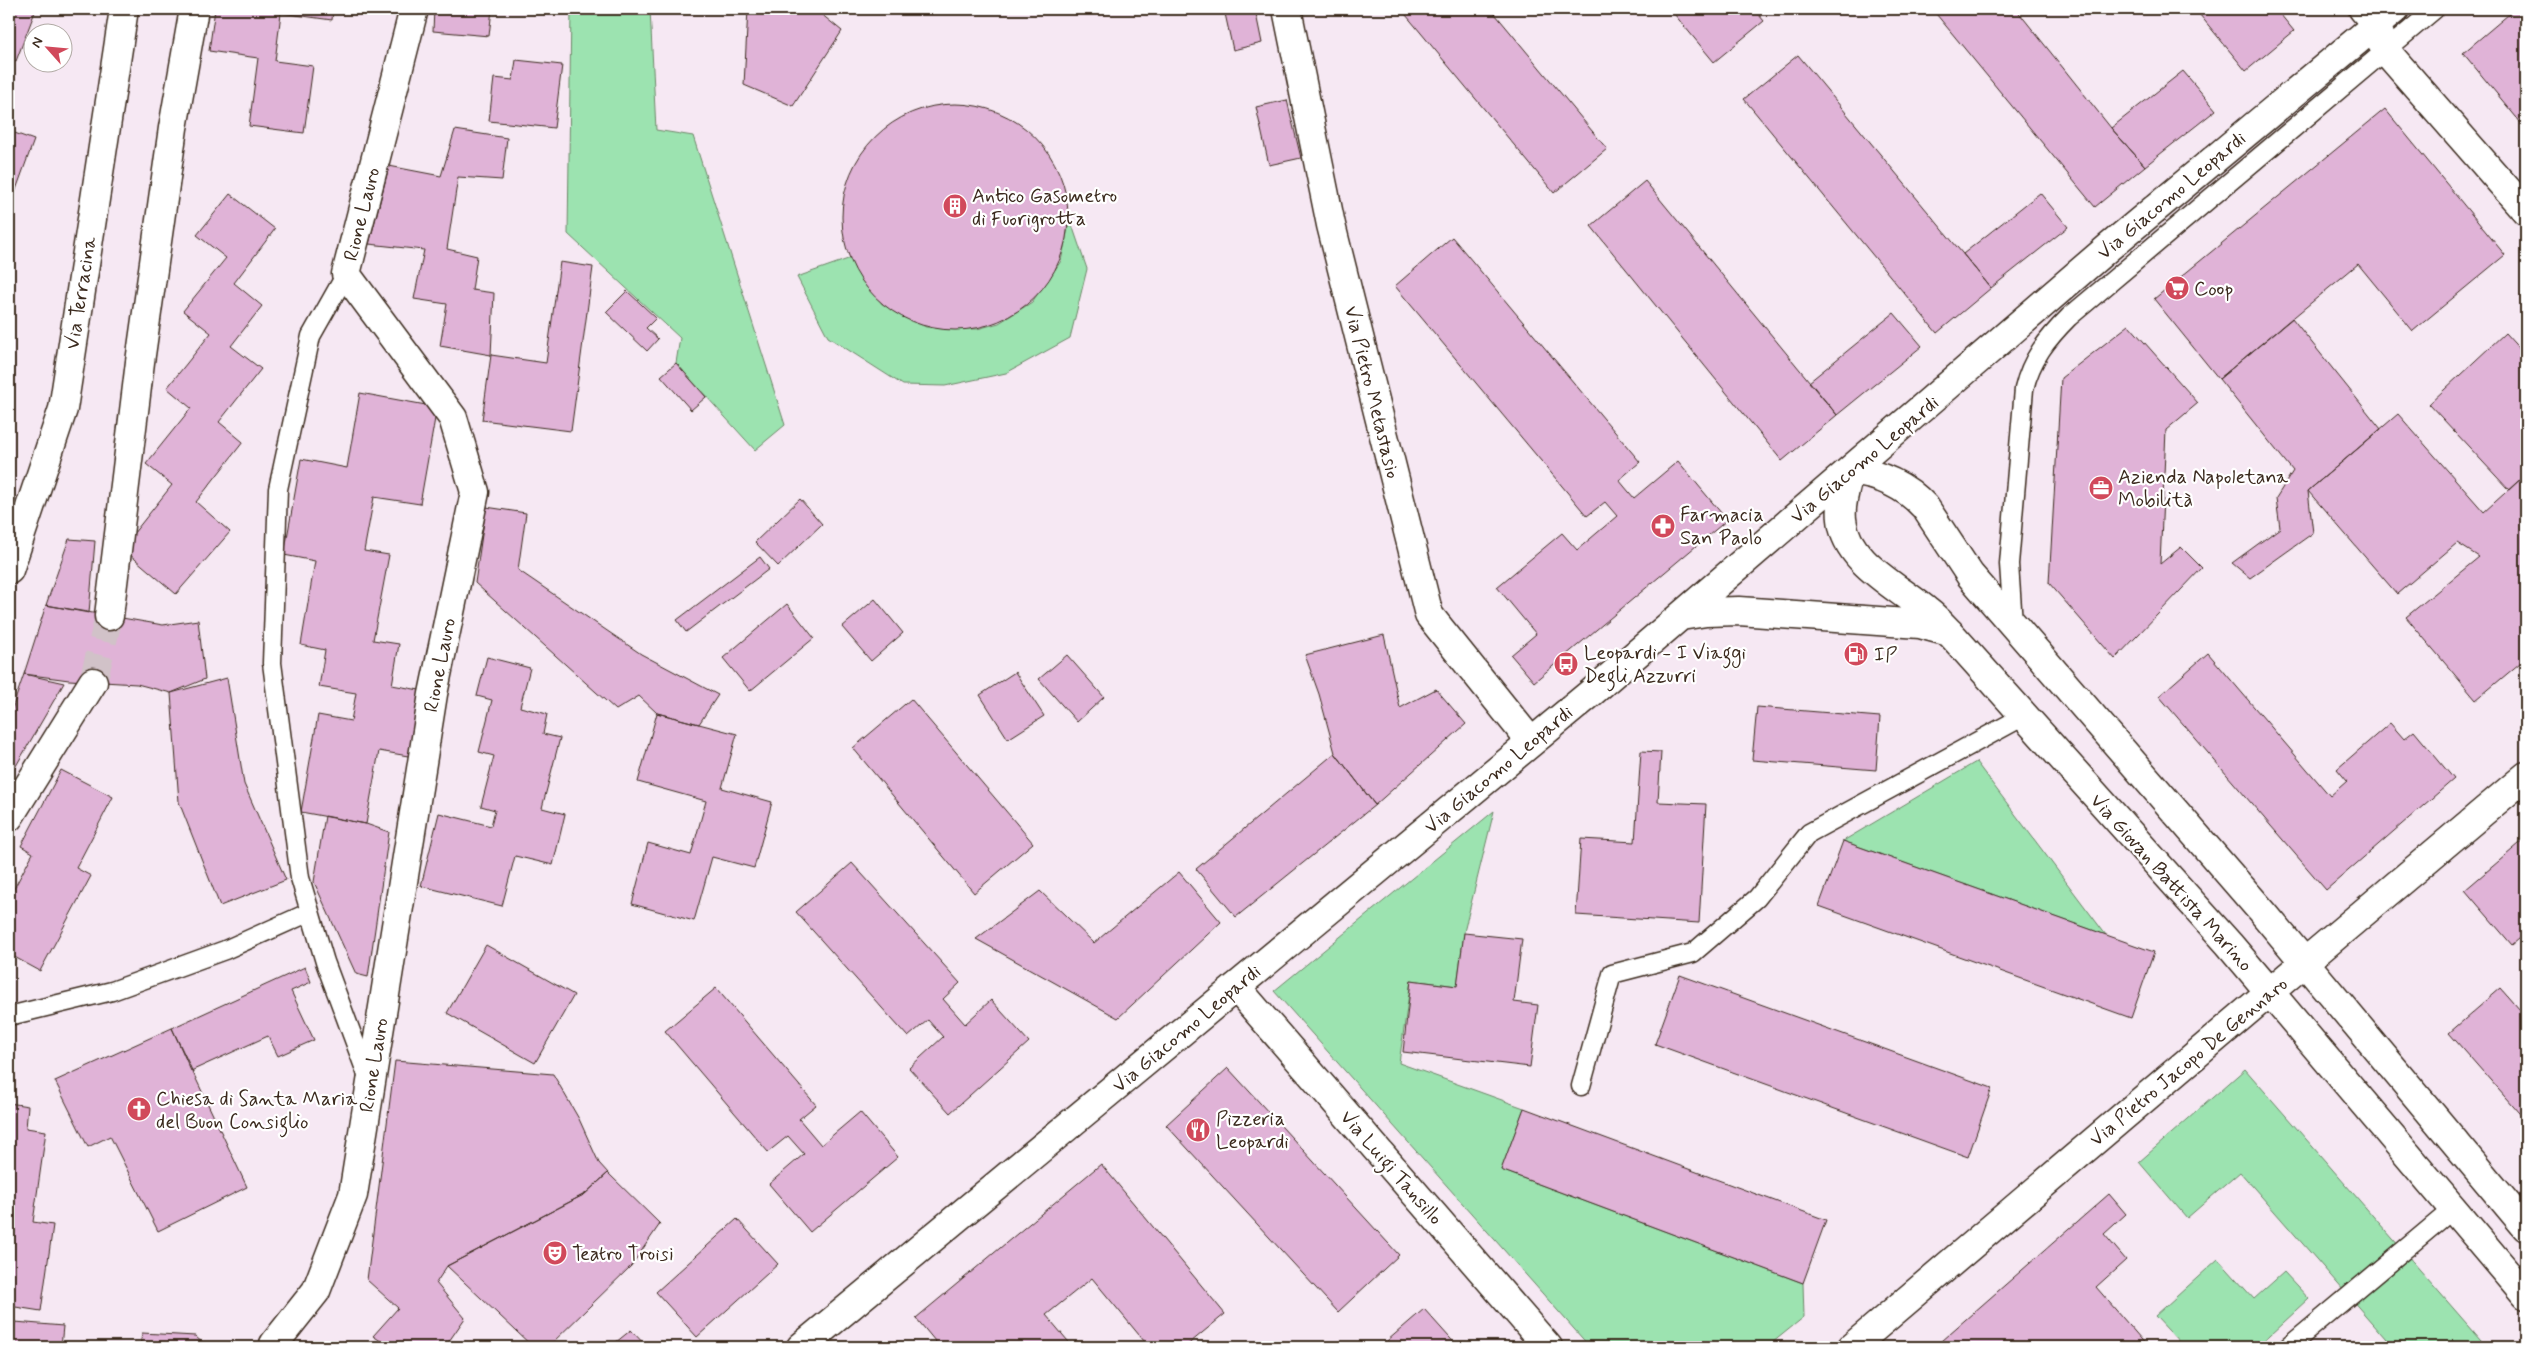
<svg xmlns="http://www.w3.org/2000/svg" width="2535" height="1356" font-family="Mynerve,sans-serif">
<rect width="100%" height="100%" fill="#f6e8f3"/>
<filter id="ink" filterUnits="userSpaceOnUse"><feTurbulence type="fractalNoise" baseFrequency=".02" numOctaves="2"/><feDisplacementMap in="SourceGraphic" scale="10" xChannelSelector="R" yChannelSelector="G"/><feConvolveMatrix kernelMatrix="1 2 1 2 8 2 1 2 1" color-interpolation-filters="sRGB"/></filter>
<g filter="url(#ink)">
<path fill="#9ce3b0" stroke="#6c8667" d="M571,9H650L656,130L693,136L785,425L755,450L676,363L680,338L568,234Z
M1070,219L1087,269L1070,338L1006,373L945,386L903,385L828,337L797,277L851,258L882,304L926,327L977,329L999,323L1032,302L1061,261Z
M1976,762L2106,935L1843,841Z
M1494,811L1464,932L1457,986L1411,980L1399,1063L1524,1108L1501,1170L1803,1283L1804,1317L1767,1347H1590L1274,991Z
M2245,1069L2487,1347H2393L2240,1172L2187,1218L2139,1162Z
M2218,1259L2254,1299L2284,1272L2309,1299L2257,1347H2184L2155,1316Z"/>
<path fill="#e0b3d7" stroke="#3b2a1e" d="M9,9H36L16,61L9,58Z
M215,9H333L332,20L281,13L275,61L313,66L304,133L249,126L258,58L209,51Z
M434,9H492L489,36L433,31Z
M748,9H815L842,31L793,106L744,85Z
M1224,9H1255L1262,43L1233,50Z
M1401,9H1491L1607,149L1554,193Z
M1670,9H1754L1764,21L1714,62Z
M1932,9H2016L2111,128L2145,166L2095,207Z
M2195,9H2276L2294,31L2246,71Z
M2515,9H2526V129L2463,53Z
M1798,55L1991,288L1937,333L1744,99Z
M516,60L562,65L554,128L489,121L494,78L513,80Z
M2183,71L2216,110L2145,166L2111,128Z
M1287,100L1301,158L1269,165L1256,107Z
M842 217a113 113 0 1 1 226 0a113 113 0 1 1-226 0Z
M2385,109L2505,255L2413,331L2358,264L2219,379L2154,299Z
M455,130L507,138L502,180L458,177L447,249L477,256L472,290L494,293L491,355L440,346L447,304L414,299L424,250L369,244L389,166L441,176Z
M9,131L34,140L9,209Z
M1645,181L1837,415L1782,461L1591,226Z
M2040,193L2068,227L1991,288L1963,254Z
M230,194L275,229L234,283L262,306L231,346L261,369L219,422L243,442L196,502L230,532L176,594L122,548L172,485L146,464L191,408L167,388L211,333L183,311L226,258L197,235Z
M1452,237L1640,462L1619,480L1634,498L1678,461L1727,520L1534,682L1511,655L1536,634L1497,587L1562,533L1577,550L1617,516L1605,502L1587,516L1395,286Z
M560,262L593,267L571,431L482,420L491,355L546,363Z
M627,291L656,318L646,328L658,339L647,351L606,312Z
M1894,313L1922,346L1837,415L1809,382Z
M2292,318L2381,429L2308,491L2313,533L2250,578L2232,563L2280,528L2276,498L2293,471L2219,379Z
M2129,325L2198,403L2166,430L2160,564L2181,547L2202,568L2115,659L2049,583L2061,378Z
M2505,333L2524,354L2526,352V474L2509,490L2429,404Z
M676,363L706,397L691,410L661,376Z
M360,393L437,407L420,504L374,497L364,551L389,555L373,640L399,644L392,685L425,691L414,757L379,751L366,824L301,812L318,715L351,721L356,693L319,687L325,650L301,645L315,561L284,555L301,459L347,468Z
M2398,414L2484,512L2526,474V658L2476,700L2406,617L2479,557L2457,543L2397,594L2308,491Z
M800,499L822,524L778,566L755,542Z
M486,507L526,513L518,570L641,654L718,695L699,724L657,713L639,696L616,710L475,583Z
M69,539L95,541L89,613L46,605Z
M760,557L769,569L686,632L677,620Z
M875,599L903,633L871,661L842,627Z
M787,604L814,638L750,691L723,658Z
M46,605L163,625L198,620L205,679L171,693L137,684L69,680L24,674Z
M1384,635L1400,708L1436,689L1466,724L1375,805L1335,753L1319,694L1305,655Z
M2208,653L2330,796L2347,781L2337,769L2390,723L2404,739L2414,731L2454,779L2326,890L2159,696Z
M1067,655L1104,697L1077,722L1039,679Z
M487,657L530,668L520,707L547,714L543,734L560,738L542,808L565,814L553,865L515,856L502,906L421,886L439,813L491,826L495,810L481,806L494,756L479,752L492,700L477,696Z
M1015,672L1044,716L1008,739L980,695Z
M24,674L64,683L9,778V718Z
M227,678L244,784L286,880L220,906L179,802L171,693Z
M911,699L1033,843L974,893L853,748Z
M1757,707L1880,717L1876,770L1752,760Z
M657,713L737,734L722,788L772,802L754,868L712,857L694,921L632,904L648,843L691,855L706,801L638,782Z
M1641,751L1661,752L1658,802L1706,804L1699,923L1576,915L1581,839L1635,842Z
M1335,753L1375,805L1236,917L1196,869Z
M61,770L113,797L76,868L91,876L40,971L9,954V898L33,853L21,846Z
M325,816L366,824L389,832L368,977L356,974L314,882Z
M2526,838V933L2512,945L2465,890Z
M1843,841L2154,952L2131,1018L1819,906Z
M852,863L960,983L943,999L965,1024L991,1000L1029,1042L950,1113L909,1068L943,1037L928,1020L908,1037L796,912Z
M1179,872L1221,922L1118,1018L976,939L1040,891L1094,943Z
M1464,933L1522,939L1514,1002L1538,1005L1530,1067L1403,1052L1411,980L1457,986Z
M486,945L574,995L535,1063L447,1013Z
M305,967L311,982L291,991L314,1040L278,1056L268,1036L191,1071L172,1028Z
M1680,975L1992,1088L1968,1157L1655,1044Z
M716,988L816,1105L799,1119L821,1145L860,1112L898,1157L810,1232L769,1184L804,1154L788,1136L768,1152L665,1031Z
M2501,988L2526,1017V1121L2449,1033Z
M172,1028L247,1187L158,1231L110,1136L88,1147L55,1081Z
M9,1055L14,1056L9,1094Z
M395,1061L553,1074L579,1119L599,1163L608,1173L585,1194L447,1266L436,1283L465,1318L445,1347H390L373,1336L398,1308L367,1280Z
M1228,1068L1399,1255L1338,1312L1166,1125Z
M9,1103L28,1106L26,1128L46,1131L33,1222L53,1225L41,1311L9,1306Z
M1524,1108L1826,1220L1803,1283L1501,1170Z
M1101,1164L1225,1314L1185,1347H1149L1092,1278L1046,1315L1073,1347H940L916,1318Z
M608,1173L660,1224L631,1266L548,1347H533L447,1266L585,1194Z
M2109,1194L2126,1214L2104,1234L2126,1260L2096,1287L2148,1347H1946L1941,1341Z
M737,1219L778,1264L697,1337L656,1292Z
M1424,1309L1458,1347H1380Z
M15,1322L63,1326L61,1347H11Z
M631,1330L647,1347H610Z
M142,1333L195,1336L207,1347H140Z"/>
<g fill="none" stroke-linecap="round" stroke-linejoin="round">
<path stroke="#d1c2c8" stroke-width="28" stroke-dasharray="28 14" stroke-linecap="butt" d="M93,682L109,616"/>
<defs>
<path id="lane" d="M346,274L311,336L278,489L272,663L300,878L325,962L369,1080
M2013,623L2009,564L2024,389C2031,359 2047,339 2069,317L2435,9
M9,1016L112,991L225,950L310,912
M1581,1086L1612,974L1693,953L1757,898L1809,833L2024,716
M2288,1347L2453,1209"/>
<path id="street" d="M1287,9L1331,225L1429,615L1531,742
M2363,9L2376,24L2385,50L2526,211
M109,616L140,362L173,128L194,9
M9,817L93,682
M2305,962L2526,776
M1236,987L1548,1347
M277,1347L274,1344L316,1291L353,1195L433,694L475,492L453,418L346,274L414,9"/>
<path id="secondary" d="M1850,471C1846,486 1840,503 1842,519C1845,562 1899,587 1928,612C1936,618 1943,626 1950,633L2229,944L2526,1295
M1850,471C1879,474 1905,485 1925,507L1970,575L2265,915L2526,1227
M9,570L63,409L124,9
M1681,616L1706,612L1739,611L1920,624L1949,632
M801,1347L1591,693L2109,247L2395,9
M1852,1347L2305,962"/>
</defs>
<use href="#lane" stroke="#3b2a1e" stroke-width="21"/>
<use href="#street" stroke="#3b2a1e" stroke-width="31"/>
<use href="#secondary" stroke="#3b2a1e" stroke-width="31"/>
<use href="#lane" stroke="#fff" stroke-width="18"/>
<use href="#street" stroke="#fff" stroke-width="28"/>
<use href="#secondary" stroke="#fff" stroke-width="28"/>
</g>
</g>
<defs>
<symbol id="building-disc" viewBox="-11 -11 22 22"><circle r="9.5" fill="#d1495b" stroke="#fff"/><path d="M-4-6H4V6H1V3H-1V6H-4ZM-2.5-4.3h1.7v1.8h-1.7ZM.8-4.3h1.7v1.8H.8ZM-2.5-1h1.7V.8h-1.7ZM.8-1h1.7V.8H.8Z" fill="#fff"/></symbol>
<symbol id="supermarket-disc" viewBox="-11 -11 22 22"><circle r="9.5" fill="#d1495b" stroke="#fff"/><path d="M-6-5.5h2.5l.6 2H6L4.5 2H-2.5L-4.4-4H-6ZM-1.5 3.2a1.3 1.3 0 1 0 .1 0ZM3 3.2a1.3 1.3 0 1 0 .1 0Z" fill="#fff"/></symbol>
<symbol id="office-disc" viewBox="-11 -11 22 22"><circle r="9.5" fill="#d1495b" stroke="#fff"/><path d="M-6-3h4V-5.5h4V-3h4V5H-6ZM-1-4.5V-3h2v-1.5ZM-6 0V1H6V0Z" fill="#fff"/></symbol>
<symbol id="pharmacy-disc" viewBox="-11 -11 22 22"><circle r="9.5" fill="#d1495b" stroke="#fff"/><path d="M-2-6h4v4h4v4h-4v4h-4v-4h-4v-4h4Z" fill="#fff"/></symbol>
<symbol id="fuel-disc" viewBox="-11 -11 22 22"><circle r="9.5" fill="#d1495b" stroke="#fff"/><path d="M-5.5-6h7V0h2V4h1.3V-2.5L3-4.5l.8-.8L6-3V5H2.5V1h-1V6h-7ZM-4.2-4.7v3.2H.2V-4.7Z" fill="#fff"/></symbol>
<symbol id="bus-disc" viewBox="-11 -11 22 22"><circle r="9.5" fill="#d1495b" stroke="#fff"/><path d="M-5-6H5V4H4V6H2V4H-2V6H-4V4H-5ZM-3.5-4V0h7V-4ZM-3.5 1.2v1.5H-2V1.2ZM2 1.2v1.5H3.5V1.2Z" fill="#fff"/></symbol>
<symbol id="church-disc" viewBox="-11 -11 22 22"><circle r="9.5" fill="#d1495b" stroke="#fff"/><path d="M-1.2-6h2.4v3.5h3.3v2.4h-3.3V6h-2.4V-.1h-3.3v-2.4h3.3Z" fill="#fff"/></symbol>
<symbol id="restaurant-disc" viewBox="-11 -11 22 22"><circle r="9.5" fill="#d1495b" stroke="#fff"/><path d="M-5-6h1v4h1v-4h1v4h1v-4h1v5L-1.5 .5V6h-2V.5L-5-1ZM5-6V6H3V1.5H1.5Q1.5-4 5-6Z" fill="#fff"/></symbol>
<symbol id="theatre-disc" viewBox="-11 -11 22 22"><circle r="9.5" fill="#d1495b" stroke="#fff"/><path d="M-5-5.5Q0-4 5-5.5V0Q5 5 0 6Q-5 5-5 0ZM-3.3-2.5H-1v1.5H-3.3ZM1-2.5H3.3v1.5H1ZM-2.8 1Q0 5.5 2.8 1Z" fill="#fff"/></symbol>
</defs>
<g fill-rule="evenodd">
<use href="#building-disc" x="941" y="192" width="28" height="28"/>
<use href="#supermarket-disc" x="2163" y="274" width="28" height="28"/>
<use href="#office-disc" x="2087" y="474" width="28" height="28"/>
<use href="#pharmacy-disc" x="1649" y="512" width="28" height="28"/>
<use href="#fuel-disc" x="1842" y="640" width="28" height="28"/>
<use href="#bus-disc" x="1552" y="650" width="28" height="28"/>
<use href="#church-disc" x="125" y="1095" width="28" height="28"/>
<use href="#restaurant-disc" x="1184" y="1116" width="28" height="28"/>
<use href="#theatre-disc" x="541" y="1239" width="28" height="28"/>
</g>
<g text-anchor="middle" stroke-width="4.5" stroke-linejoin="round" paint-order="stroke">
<g font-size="20" fill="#3b2a1e" stroke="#fff" text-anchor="start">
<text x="972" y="202">Antico Gasometro<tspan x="972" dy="23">di Fuorigrotta</tspan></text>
<text x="2194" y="295">Coop</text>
<text x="2118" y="483">Azienda Napoletana<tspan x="2118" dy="23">Mobilità</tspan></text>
<text x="1680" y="521">Farmacia<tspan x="1680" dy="23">San Paolo</tspan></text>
<text x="1584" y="659">Leopardi - I Viaggi<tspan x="1584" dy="23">Degli Azzurri</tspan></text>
<text x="1874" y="661">IP</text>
<text x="156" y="1105">Chiesa di Santa Maria<tspan x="156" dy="23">del Buon Consiglio</tspan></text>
<text x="1216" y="1125">Pizzeria<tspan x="1216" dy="23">Leopardi</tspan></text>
<text x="572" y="1260">Teatro Troisi</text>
</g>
<g font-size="20" fill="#3b2a1e" stroke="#fff">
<text transform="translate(2171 195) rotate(-40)" y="7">Via Giacomo Leopardi</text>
<text transform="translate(361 214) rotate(-76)" y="7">Rione Lauro</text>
<text transform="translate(80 293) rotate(-81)" y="7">Via Terracina</text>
<text transform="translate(1373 392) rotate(76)" y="7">Via Pietro Metastasio</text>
<text transform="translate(1864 459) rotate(-40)" y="7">Via Giacomo Leopardi</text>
<text transform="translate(439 665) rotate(-79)" y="7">Rione Lauro</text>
<text transform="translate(1498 769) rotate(-40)" y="7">Via Giacomo Leopardi</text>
<text transform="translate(2172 882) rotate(48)" y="7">Via Giovan Battista Marino</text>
<text transform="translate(1186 1028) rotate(-40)" y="7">Via Giacomo Leopardi</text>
<text transform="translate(2188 1061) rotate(-40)" y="7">Via Pietro Jacopo De Gennaro</text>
<text transform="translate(373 1065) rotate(-81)" y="7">Rione Lauro</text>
<text transform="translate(1392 1167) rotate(49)" y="7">Via Luigi Tansillo</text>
</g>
</g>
<rect width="2535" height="1356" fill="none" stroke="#fff" stroke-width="30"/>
<rect x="15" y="15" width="2505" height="1326" fill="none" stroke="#3b2a1e" stroke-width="2" filter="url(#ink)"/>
<g transform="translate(48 48) rotate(297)"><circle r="24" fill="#ffffff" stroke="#b1aaa5"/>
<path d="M0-4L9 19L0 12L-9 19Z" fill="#d1495b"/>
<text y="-8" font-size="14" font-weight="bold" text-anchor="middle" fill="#3b2a1e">N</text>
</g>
</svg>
